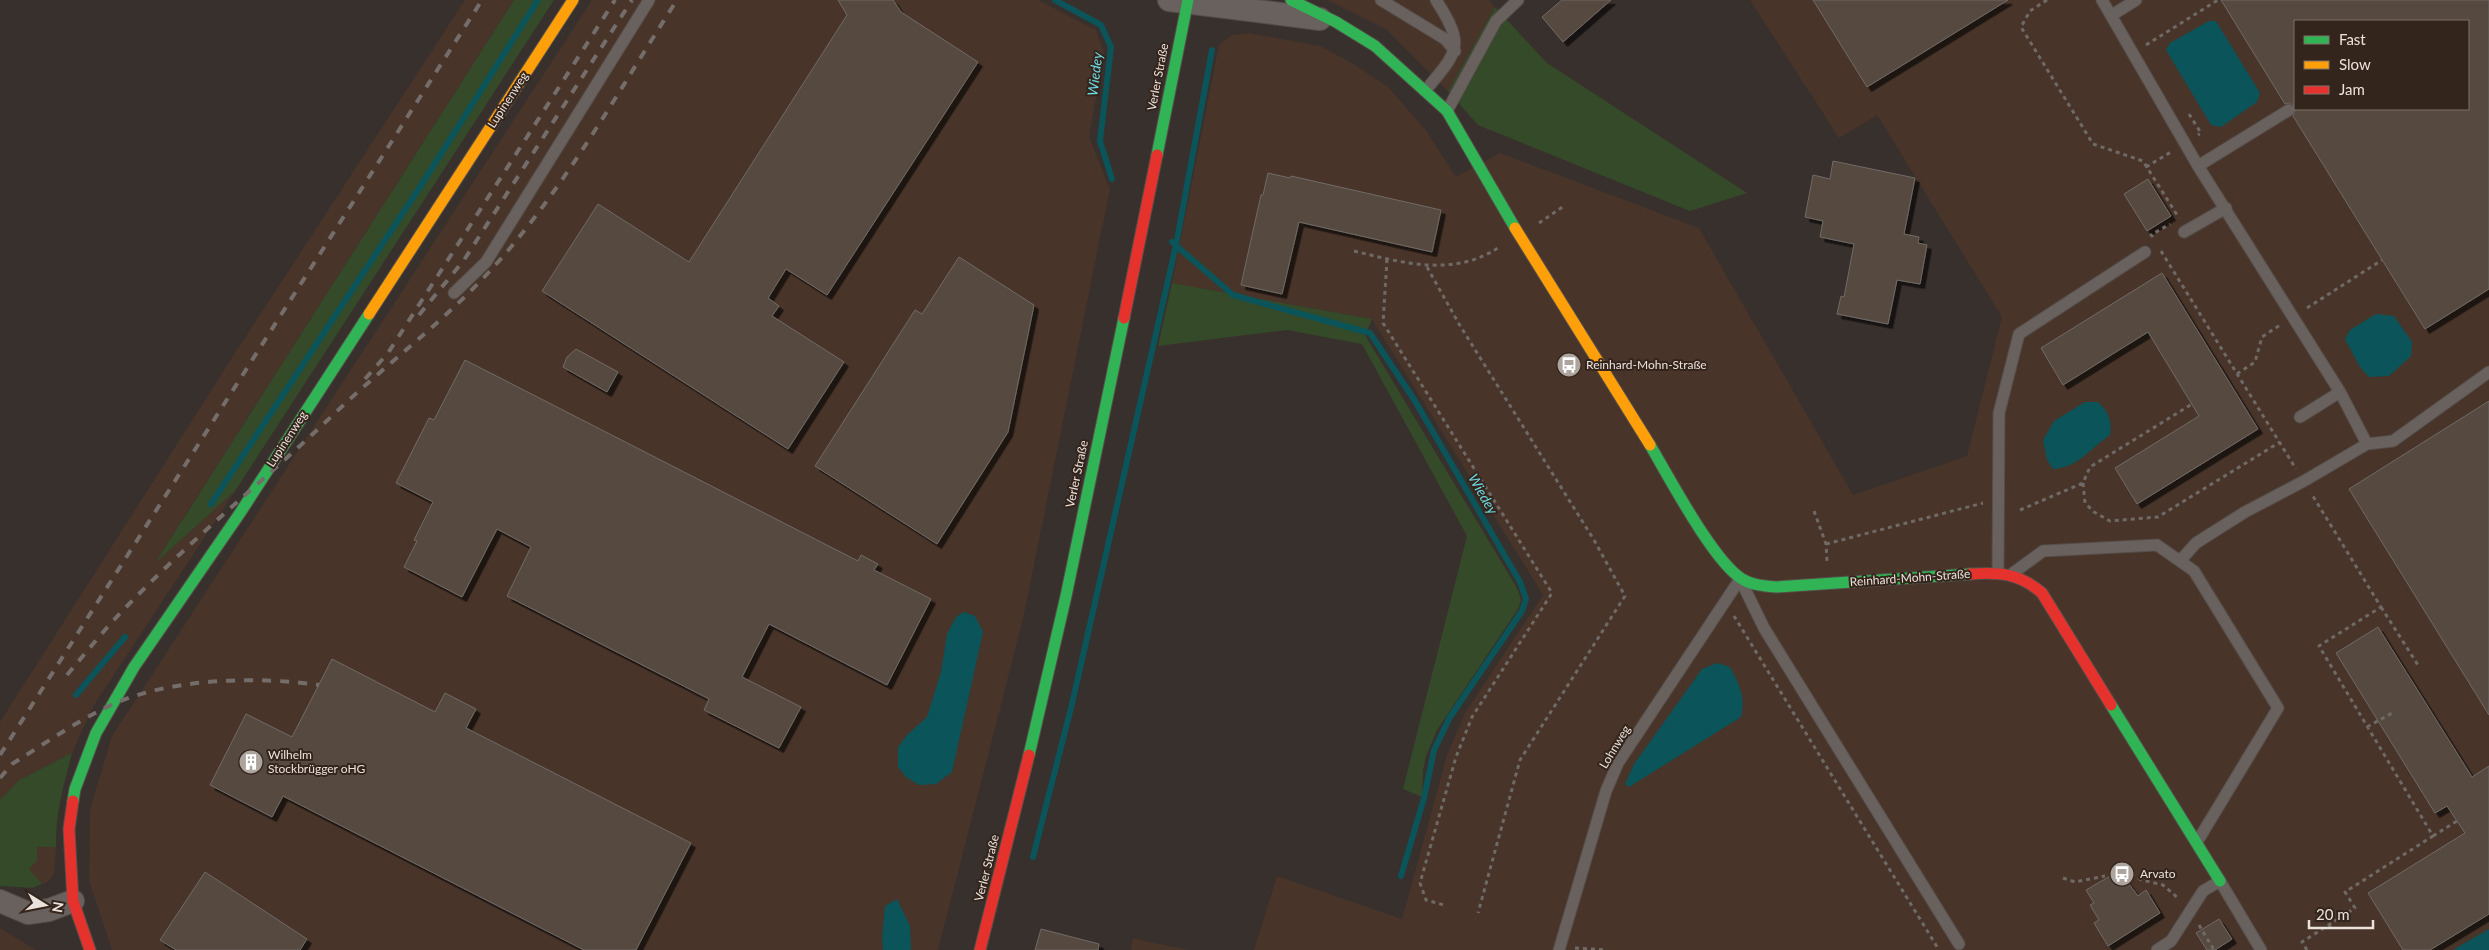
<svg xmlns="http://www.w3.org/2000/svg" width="2489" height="950" font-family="Lato,sans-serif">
<defs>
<filter id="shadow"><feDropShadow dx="4.5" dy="4.5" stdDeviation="0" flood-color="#0009"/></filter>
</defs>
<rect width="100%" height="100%" fill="#38302c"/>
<path fill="#483429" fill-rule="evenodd" d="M465,0H514L156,561L235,491L94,705L72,753L19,780L0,800V722L235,353Z
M592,0H1038L1096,30L1104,53L1089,137L1110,189L1023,619L938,950H112L89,881L90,810L112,736Z
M1328,0H1489L1495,7L1448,91L1386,29Z
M1750,0H2489V950H1254L1277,876L1402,919L1447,755L1465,713L1543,595L1372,319L1172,283L1219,45L1232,35L1249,33L1320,46L1352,63L1388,87L1425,129L1456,177L1500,153L1699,228L1853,495L1967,456L2002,317L1877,115L1839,138ZM2295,21H2468V109H2295Z
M37,847H56L54,873L48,882L42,884L28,869L37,861Z
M0,928L36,950H0Z
M1133,938L1145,941L1189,950H1131Z"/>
<path fill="#354a29" d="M514,0H554L235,491L155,563Z
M1495,7L1547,63L1747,193L1690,211L1478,125L1448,91Z
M1172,283L1372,319L1365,335L1517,588L1521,600L1518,609L1437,730L1426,756L1423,770L1422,797L1403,789L1467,536L1362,344L1287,330L1158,346Z
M72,753C64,784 55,815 56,847H37V861L29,869L42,884L32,888L0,886V800L19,780Z"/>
<path fill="#0a545a" d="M2209,21H2216L2260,93L2257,102L2221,127L2211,125L2166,50L2170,43Z
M2376,314L2394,316L2412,342L2411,356L2389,376L2369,377L2360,367L2345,339L2350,330Z
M2085,402H2098C2109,413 2112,420 2110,435C2088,450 2079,467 2053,469L2047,460L2043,440L2054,421Z
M964,612L975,616L983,632L952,772L936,784L919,785L906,777L898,767V747L907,735L927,717L941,672L947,634L956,617Z
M1717,663L1730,667C1739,684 1746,697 1741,717L1629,787L1625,784L1634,764L1702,669Z
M897,899L910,926L911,950H883L882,938L885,906Z
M2489,929V950H2453Z"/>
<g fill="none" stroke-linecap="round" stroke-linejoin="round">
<path stroke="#0a545a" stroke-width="6" d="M1055,0L1101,25L1111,47L1100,141L1112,179
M1172,242L1233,295L1370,333L1415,401L1520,582L1526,599L1522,611L1450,717L1434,750L1424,798L1401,876
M211,504L420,187L538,0
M76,695L125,637
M1033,857L1072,704L1176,245L1212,50"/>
</g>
<path fill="#554941" stroke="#716a66" filter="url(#shadow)" d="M838,0H893L901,12L978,62L827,295L786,269L768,298L779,306L772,316L844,362L788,449L542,291L598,204L689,262L847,15Z
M1562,0H1611L1563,42L1542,17Z
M1813,0H2008L1867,87Z
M2221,0H2489V289L2425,329L2293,116L2296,109H2468V21H2295V106L2289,103L2285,104Z
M1833,161L1915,178L1904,234L1919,237L1918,243L1927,245L1925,256L1920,284L1897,280L1888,324L1837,314L1841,296L1844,297L1854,244L1820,237L1823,221L1805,217L1813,175L1830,179Z
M1268,173L1290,178L1291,176L1441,210L1432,252L1299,222L1282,294L1241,285L1261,195H1263Z
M2148,179L2171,216L2147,231L2124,194Z
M959,257L1034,305L1008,432L937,544L815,466L915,310L922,314Z
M2162,273L2258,429L2137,504L2115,468L2199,416L2148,332L2063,385L2041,348Z
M576,349L618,372L607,392L563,367L567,357Z
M465,360L858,561L861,555L878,564L874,570L931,599L887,685L769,624L742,677L801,707L779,748L704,710L709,699L507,596L531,547L497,529L462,597L404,567L417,541L414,540L433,502L396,483L429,418L434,420Z
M2489,401V715L2349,489Z
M2378,627L2472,777L2489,766V914L2430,950H2403L2368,893L2465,833L2447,806L2435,813L2336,653Z
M332,659L435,712L445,693L476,709L466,728L691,843L636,950H584L283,796L272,817L210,785L246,714L292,737Z
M2119,871L2138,896L2146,890L2160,913L2108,946L2094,923L2099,920L2090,905L2094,903L2086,890Z
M205,872L307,939L300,950H176L160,940Z
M2219,919L2232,939L2215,950H2207L2196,933Z
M1041,929L1099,944L1098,950H1035Z"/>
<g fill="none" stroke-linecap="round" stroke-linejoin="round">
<defs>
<path id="lane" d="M1381,0L1445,39L1455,51
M2102,0L2198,166L2340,392L2367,444
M2112,15L2136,0
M1425,91C1458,51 1466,47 1436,0
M1447,111L1496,21L1518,0
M2198,166L2289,110
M2184,232L2226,208
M454,293L486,262L649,0
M2300,417L2340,392
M2180,561L2196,543L2245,512L2304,481L2367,444L2393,441L2489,372
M1998,572L1999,413L2019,334L2145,252
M2013,573L2043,551L2157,545L2194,571L2278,708L2197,842
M1742,583L1764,628L1959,944
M1559,950L1606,791L1618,763L1740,579
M2157,950L2171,941L2203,891L2220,881L2261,950"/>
<path id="street" d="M1169,0L1320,19
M0,901L28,913L49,910L73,901"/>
<path id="fast" d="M1291,0L1336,22L1375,46L1447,111L1515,228
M1157,155L1188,0
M1650,445C1669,477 1713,561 1742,579C1752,585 1764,586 1776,587L1970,574
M2111,705L2220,881
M1029,755L1066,596L1124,318
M73,801L75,789L96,733L134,667L240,513L369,314"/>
<path id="slow" d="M1515,228L1650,445
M369,314L573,0"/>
<path id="jam" d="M1124,318L1157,155
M1970,574C1999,572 2019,573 2042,593L2111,705
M73,801L69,829L73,901L90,950
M980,950L1029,755"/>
</defs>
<use href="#lane" stroke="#554d49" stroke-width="13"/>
<use href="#street" stroke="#554d49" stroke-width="24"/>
<use href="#fast" stroke="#554d49" stroke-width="13"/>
<use href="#slow" stroke="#554d49" stroke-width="13"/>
<use href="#jam" stroke="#554d49" stroke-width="13"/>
<path stroke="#6f6a66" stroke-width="3" stroke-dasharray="4 4" stroke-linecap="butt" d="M2047,0L2030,11L2021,27L2093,144L2143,161L2179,218
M2146,45L2218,0
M2189,114L2201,133L2198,135
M2146,167L2171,152
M1539,223L1564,206
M2153,237L2151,235L2170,224
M1354,251C1403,263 1453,277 1498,248
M2161,251L2296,469
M1387,259L1383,323L1552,593L1472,717L1456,757L1420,883L1426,900L1444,905
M1427,267L1459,324L1594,540L1625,596L1520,760L1478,913
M2307,308L2382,260
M2237,374L2255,362L2262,337L2280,325
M2083,483L2085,503L2094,512L2110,521L2158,517L2280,442
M2020,510L2083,483L2090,467L2192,404
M1814,511L1826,544L1827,561
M1826,544L1983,503
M2381,607L2418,665
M1734,616L1939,950
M2367,727L2394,712
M2433,836L2457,821
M2116,870H2122L2142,880L2163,885L2179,899
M2063,878L2075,882L2105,876
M2199,925L2214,950
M2329,925L2333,931
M1575,948L1606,950
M2307,950L2302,942L2355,908L2345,892L2433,836L2319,646L2381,607L2311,493"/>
<use href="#lane" stroke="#68615e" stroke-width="11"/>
<use href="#street" stroke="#68615e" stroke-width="22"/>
<use href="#fast" stroke="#30b455" stroke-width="11"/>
<use href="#slow" stroke="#ff9f0a" stroke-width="11"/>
<use href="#jam" stroke="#e5322d" stroke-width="11"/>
<path stroke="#746d6a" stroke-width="4" stroke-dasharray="9 9" stroke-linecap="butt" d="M419,315L464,260L632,0
M365,379L388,353L615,0
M67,675C88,650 108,625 131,602C195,536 267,478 333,415C384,366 441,324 489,272C563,192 618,91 677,0
M0,755L482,0
M0,778L12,764C44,744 77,721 111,705C171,678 255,676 319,685"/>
</g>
<defs>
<symbol id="bus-disc" viewBox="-11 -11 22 22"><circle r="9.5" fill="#ada49e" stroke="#34251c"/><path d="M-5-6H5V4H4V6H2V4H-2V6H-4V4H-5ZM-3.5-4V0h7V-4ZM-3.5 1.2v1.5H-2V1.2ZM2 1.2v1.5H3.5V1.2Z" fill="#fff"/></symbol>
<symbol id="building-disc" viewBox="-11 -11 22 22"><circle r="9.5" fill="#ada49e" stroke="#34251c"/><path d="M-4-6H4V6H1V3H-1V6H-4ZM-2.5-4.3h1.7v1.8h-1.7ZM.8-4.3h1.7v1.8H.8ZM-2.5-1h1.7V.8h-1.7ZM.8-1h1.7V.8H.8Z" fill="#fff"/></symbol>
</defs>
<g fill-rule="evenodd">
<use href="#bus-disc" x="1555" y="351" width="28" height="28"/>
<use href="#building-disc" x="237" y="748" width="28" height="28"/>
<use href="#bus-disc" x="2108" y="860" width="28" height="28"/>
</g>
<g text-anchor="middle" stroke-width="4" stroke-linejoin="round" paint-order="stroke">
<g font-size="12" fill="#ece2dc" stroke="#34251c">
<text transform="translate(1158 77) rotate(-79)" y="4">Verler Straße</text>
<text transform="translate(508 100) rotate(-57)" y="4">Lupinenweg</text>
<text transform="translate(287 439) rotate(-57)" y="4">Lupinenweg</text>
<text transform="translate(1077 474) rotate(-78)" y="4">Verler Straße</text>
<text transform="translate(1910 578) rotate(-4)" y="4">Reinhard-Mohn-Straße</text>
<text transform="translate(1615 747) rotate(-59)" y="4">Lohnweg</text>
<text transform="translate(987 868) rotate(-76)" y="4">Verler Straße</text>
</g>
<g font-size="12" fill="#ece2dc" stroke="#34251c" text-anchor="start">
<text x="1586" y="369">Reinhard-Mohn-Straße</text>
<text x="268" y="759">Wilhelm<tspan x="268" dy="14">Stockbrügger oHG</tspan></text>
<text x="2140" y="878">Arvato</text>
</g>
<g font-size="14" font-style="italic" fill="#6cd8e2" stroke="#34251c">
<text transform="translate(1095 74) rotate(-83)" y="5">Wiedey</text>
<text transform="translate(1483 494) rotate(60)" y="5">Wiedey</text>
</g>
</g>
<rect x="2294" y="20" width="175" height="90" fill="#34251c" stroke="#7e7169"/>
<rect x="2304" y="36" width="25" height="8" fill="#30b455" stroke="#7e7169"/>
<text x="2339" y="45" font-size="15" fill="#ece2dc">Fast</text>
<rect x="2304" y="61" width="25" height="8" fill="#ff9f0a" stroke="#7e7169"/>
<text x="2339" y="70" font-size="15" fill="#ece2dc">Slow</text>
<rect x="2304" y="86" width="25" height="8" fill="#e5322d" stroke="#7e7169"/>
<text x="2339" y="95" font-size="15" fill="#ece2dc">Jam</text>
<g transform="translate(45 905) rotate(100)" stroke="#34251c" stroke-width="4" paint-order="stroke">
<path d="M0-4L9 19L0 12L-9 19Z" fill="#ece2dc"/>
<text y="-8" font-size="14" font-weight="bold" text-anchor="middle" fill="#ece2dc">N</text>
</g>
<path d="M2309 920v8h64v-8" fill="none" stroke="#ece2dc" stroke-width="2.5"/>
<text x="2316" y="920" font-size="15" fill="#ece2dc" stroke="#34251c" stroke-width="4" paint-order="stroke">20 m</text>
</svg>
